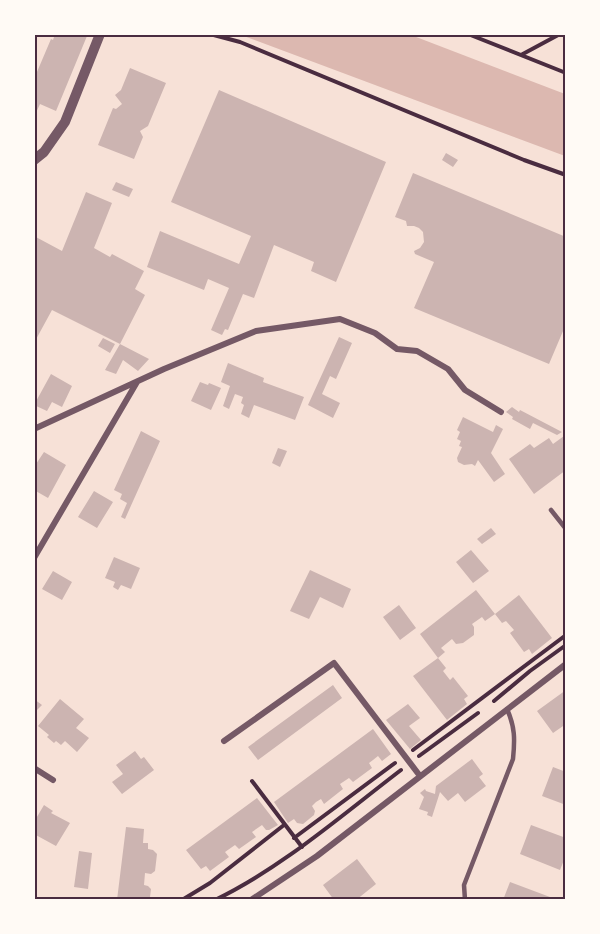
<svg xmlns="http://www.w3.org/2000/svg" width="600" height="934" font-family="'Open Sans',sans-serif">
<rect width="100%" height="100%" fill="#f7e1d7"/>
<path fill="#dcb8b0" d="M241,35H411L565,94V156Z"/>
<path fill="#ccb4b1" d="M55,34H82L87,36L56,111L40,104L34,117V79L51,39L53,40Z
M130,68L166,83L148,126L140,131L143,137L134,159L98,145L113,108L116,109L122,104L115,95L121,90Z
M219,90L386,162L336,282L311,271L314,262L274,245L254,298L243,294L228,330L225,329L222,335L211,330L229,288L208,279L204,290L147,267L160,231L239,264L251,236L171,202Z
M446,153L458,160L453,167L442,160Z
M413,173L566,237V324L549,364L414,308L434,262L415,254L414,251L420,248L424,242L423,232L419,228L414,226H407L406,221L395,217Z
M116,182L133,189L129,197L112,190Z
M86,192L112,203L94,248L110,257L112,254L144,271L135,289L145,295L120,344L149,359L138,371L123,360L116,374L105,370L120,344L52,310L34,343V236L62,251Z
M339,337L352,343L336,379L330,376L322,394L340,403L333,418L308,405Z
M103,338L115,344L110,353L98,346Z
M228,363L264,378L263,382L304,397L295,420L254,405L249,418L241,414L244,405L241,403L243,397L235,394L229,409L223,406L230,386L221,382Z
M51,374L72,386L62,407L52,402L47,411L34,405Z
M200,382L208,385L209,383L221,388L211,410L191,401Z
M512,407L519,412L520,410L562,432L557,435L533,423L530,429L512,419L513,417L506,412Z
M463,417L493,432L496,425L503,429L491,453L505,474L494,482L478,460L475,466L472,464L464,465L458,462L457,458L462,447L459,446L461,441L457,439L460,432L457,430Z
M141,431L160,441L125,519L121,517L127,503L120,499L122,494L114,490Z
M564,436L566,470L534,494L509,459L530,444L534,448L549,438L553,444Z
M278,448L287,451L280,467L272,463Z
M44,452L66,465L48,498L34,490V467Z
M94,491L113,502L97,528L78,517Z
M491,528L496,534L482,544L477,539Z
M471,550L489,571L473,583L456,562Z
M114,557L140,568L131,589L121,585L118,590L113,587L115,582L105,578Z
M310,570L351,589L343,608L320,597L309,619L290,611Z
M53,571L72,582L62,600L42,589Z
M476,590L495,614L485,621L482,617L472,624L474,627V635L463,643L456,644L452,639L441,648L445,652L438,658L446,668L443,671L450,680L453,677L468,696L464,699L467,704L447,720L413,676L438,658L420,634Z
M519,595L552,638L532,654L529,649L524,652L510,633L514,630L506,621L502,623L495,614Z
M399,605L416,628L400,640L383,617Z
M333,685L342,698L258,760L248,747Z
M566,690V724L553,733L537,711Z
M34,699L42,705L34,713Z
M60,699L84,719L76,728L89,738L77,752L65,741L61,745L56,741L54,743L47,737L49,735L38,726Z
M408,704L420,718L409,726L421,740L410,749L386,720Z
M373,729L391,754L382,761L378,756L373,760L369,763L372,768L353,782L349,778L340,784L343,789L324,804L321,799L316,802L312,806L315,811L314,815L303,824L297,823L294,819L288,823L274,802Z
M135,751L141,759L144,757L154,770L122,794L112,782L123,774L116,765Z
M472,759L483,774L479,777L486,786L465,802L458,793L448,801L440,792L432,817L427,815L428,812L419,809L424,797L420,793L425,789L426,791L435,794L436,786Z
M553,767L566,772V805L542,796Z
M257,798L278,825L269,830H266L262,825L252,832L256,837L239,849L235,845L225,852L229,857L210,871L206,866L201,869L186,850Z
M44,805L53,811L51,813L70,823L56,846L34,834V822Z
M531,825L566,838V855L560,870L520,854Z
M126,827L144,829L143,843H148V849L153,850L157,854L155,871L151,874L145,873L144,885L148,886L151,889L150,897H147V900H117Z
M79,851L92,853L88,889L74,887Z
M357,859L376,884L356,900H334L323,885Z
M510,882L550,897L549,900H503Z"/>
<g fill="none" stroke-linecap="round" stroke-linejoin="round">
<path stroke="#4a2c40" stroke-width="4" d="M210,34L240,42L524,160L566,175
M468,34L566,73
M521,55L560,34
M494,701L530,671L566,645
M413,750L566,635
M419,756L478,713
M252,781L302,847
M294,838L395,763
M182,900L210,883L284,825
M215,900C283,867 342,815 401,770"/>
<path stroke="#755966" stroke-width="4.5" d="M551,510L566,529
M465,900L464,885L513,759C515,739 515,727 507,709"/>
<path stroke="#755966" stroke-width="6" d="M34,429L164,369L256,331L340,319L375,333L397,349L417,351L448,369L465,390L501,412
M34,558L137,382
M224,741L334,663L420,776
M34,768L53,780
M251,900L317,856L566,664"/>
<path stroke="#755966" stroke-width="10" d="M34,160L44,152L65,122L100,34"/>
</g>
<rect width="600" height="934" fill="none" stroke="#fffaf5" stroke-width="72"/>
<rect x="36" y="36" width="528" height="862" fill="none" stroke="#4a2c40" stroke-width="2"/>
</svg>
